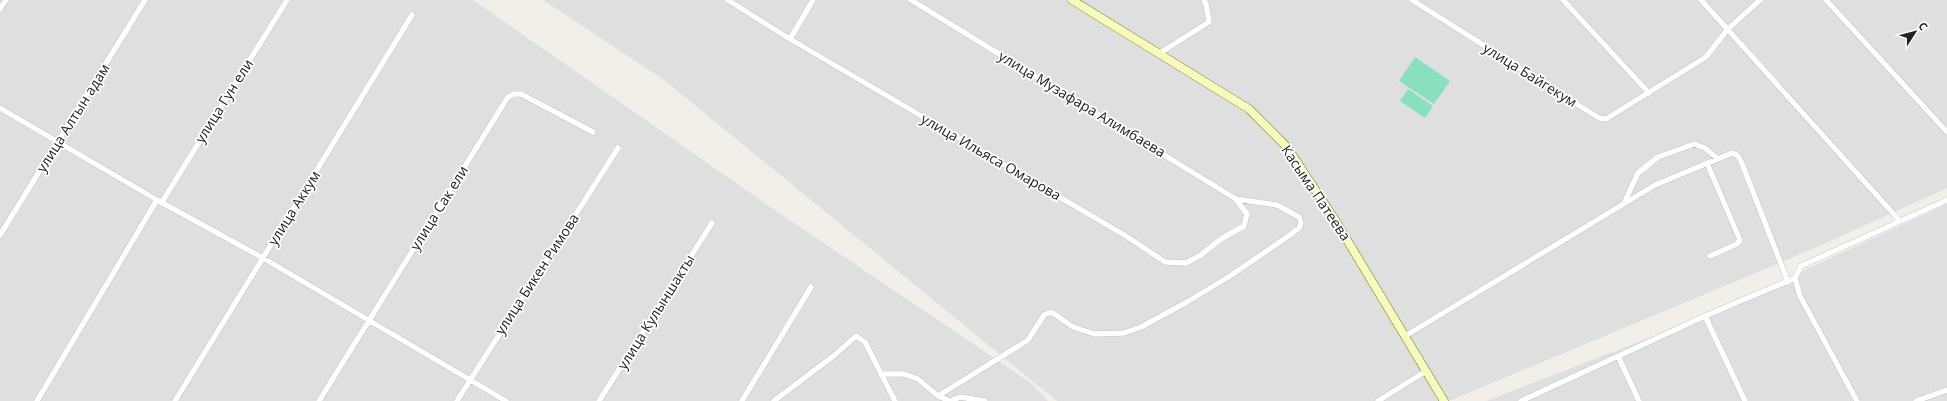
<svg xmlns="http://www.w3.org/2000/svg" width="1947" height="401" font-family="'Open Sans',sans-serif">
<rect width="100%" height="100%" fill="#f2efe9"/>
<path fill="#e0dfdf" d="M0,0H473L766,204L1028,381L1048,401H0Z
M543,0H1947V188L1808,251L1449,401H1057L664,80Z
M1947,204V401H1486L1706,316Z"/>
<path fill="#88e0be" d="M1415,57L1450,81L1434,104L1399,81Z
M1408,89L1433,106L1425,118L1400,101Z"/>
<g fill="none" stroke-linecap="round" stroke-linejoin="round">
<defs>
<path id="street" d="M728,0L790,39L1126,236L1165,262L1186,263L1201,255L1221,239L1244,226L1247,214L1236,199L911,0
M1412,0L1599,118L1606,119L1706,57L1728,29L1760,0
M1563,0L1649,93
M1701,0L1900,221
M1826,0L1947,132
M0,9L6,0
M790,39L813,0
M1160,53L1209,22L1206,4L1204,0
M0,108L157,200L263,258L506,401
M1707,163L1740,240L1737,244L1710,256
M1625,201L1638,173L1658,157L1694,144L1705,148L1717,158
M162,202L287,0
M0,235L145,0
M1795,278L1800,296L1857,401
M1705,316L1745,401
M1405,336L1655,185L1732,153L1737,155L1741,161L1788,282
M1618,356L1639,401
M882,374H904L918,379L938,396L950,401L960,397L985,401
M938,396L1028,340L1044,315L1048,313H1053L1073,327L1095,334L1124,333L1141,327L1187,302L1230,276L1290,235L1299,228L1301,223L1299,217L1277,205L1236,199
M37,401L157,200
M175,401L412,15
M319,401L508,97L514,94H521L593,132
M457,401L618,148
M599,401L712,223
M742,401L811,287
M774,401L836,354L856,336L865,342L895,401
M1378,401L1426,371
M1521,401L1705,316L1795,278L1801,266L1947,200
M1916,401L1947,390"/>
<path id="secondary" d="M1072,0L1249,109L1287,147L1335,220L1444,401"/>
</defs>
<use href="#street" stroke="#a9a9a9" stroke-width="6"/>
<use href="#secondary" stroke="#707d05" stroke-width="9"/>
<use href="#street" stroke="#fff" stroke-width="5.5"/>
<use href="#secondary" stroke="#f7fabf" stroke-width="8"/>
</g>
<g text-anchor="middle" stroke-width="3.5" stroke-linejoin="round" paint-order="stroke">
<g font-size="14" fill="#222" stroke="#fff">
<text transform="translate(1530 75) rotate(32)" y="5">улица Байгекум</text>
<text transform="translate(224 101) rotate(-58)" y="5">улица Гун ели</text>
<text transform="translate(1082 104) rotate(31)" y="5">улица Музафара Алимбаева</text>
<text transform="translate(73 118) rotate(-58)" y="5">улица Алтын адам</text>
<text transform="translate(991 157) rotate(30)" y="5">улица Ильяса Омарова</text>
<text transform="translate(1316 193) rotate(56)" y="5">Касыма Патеева</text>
<text transform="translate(294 208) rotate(-58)" y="5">улица Аккум</text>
<text transform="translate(439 208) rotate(-58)" y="5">улица Сак ели</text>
<text transform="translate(537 274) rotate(-57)" y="5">улица Бикен Римова</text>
<text transform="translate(656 312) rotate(-58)" y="5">улица Кулыншакты</text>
</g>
</g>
<g transform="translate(1915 32) rotate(54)" stroke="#ffffff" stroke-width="3" paint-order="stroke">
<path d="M0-3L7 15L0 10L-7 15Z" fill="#222222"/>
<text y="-6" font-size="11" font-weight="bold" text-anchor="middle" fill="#222222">С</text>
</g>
</svg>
